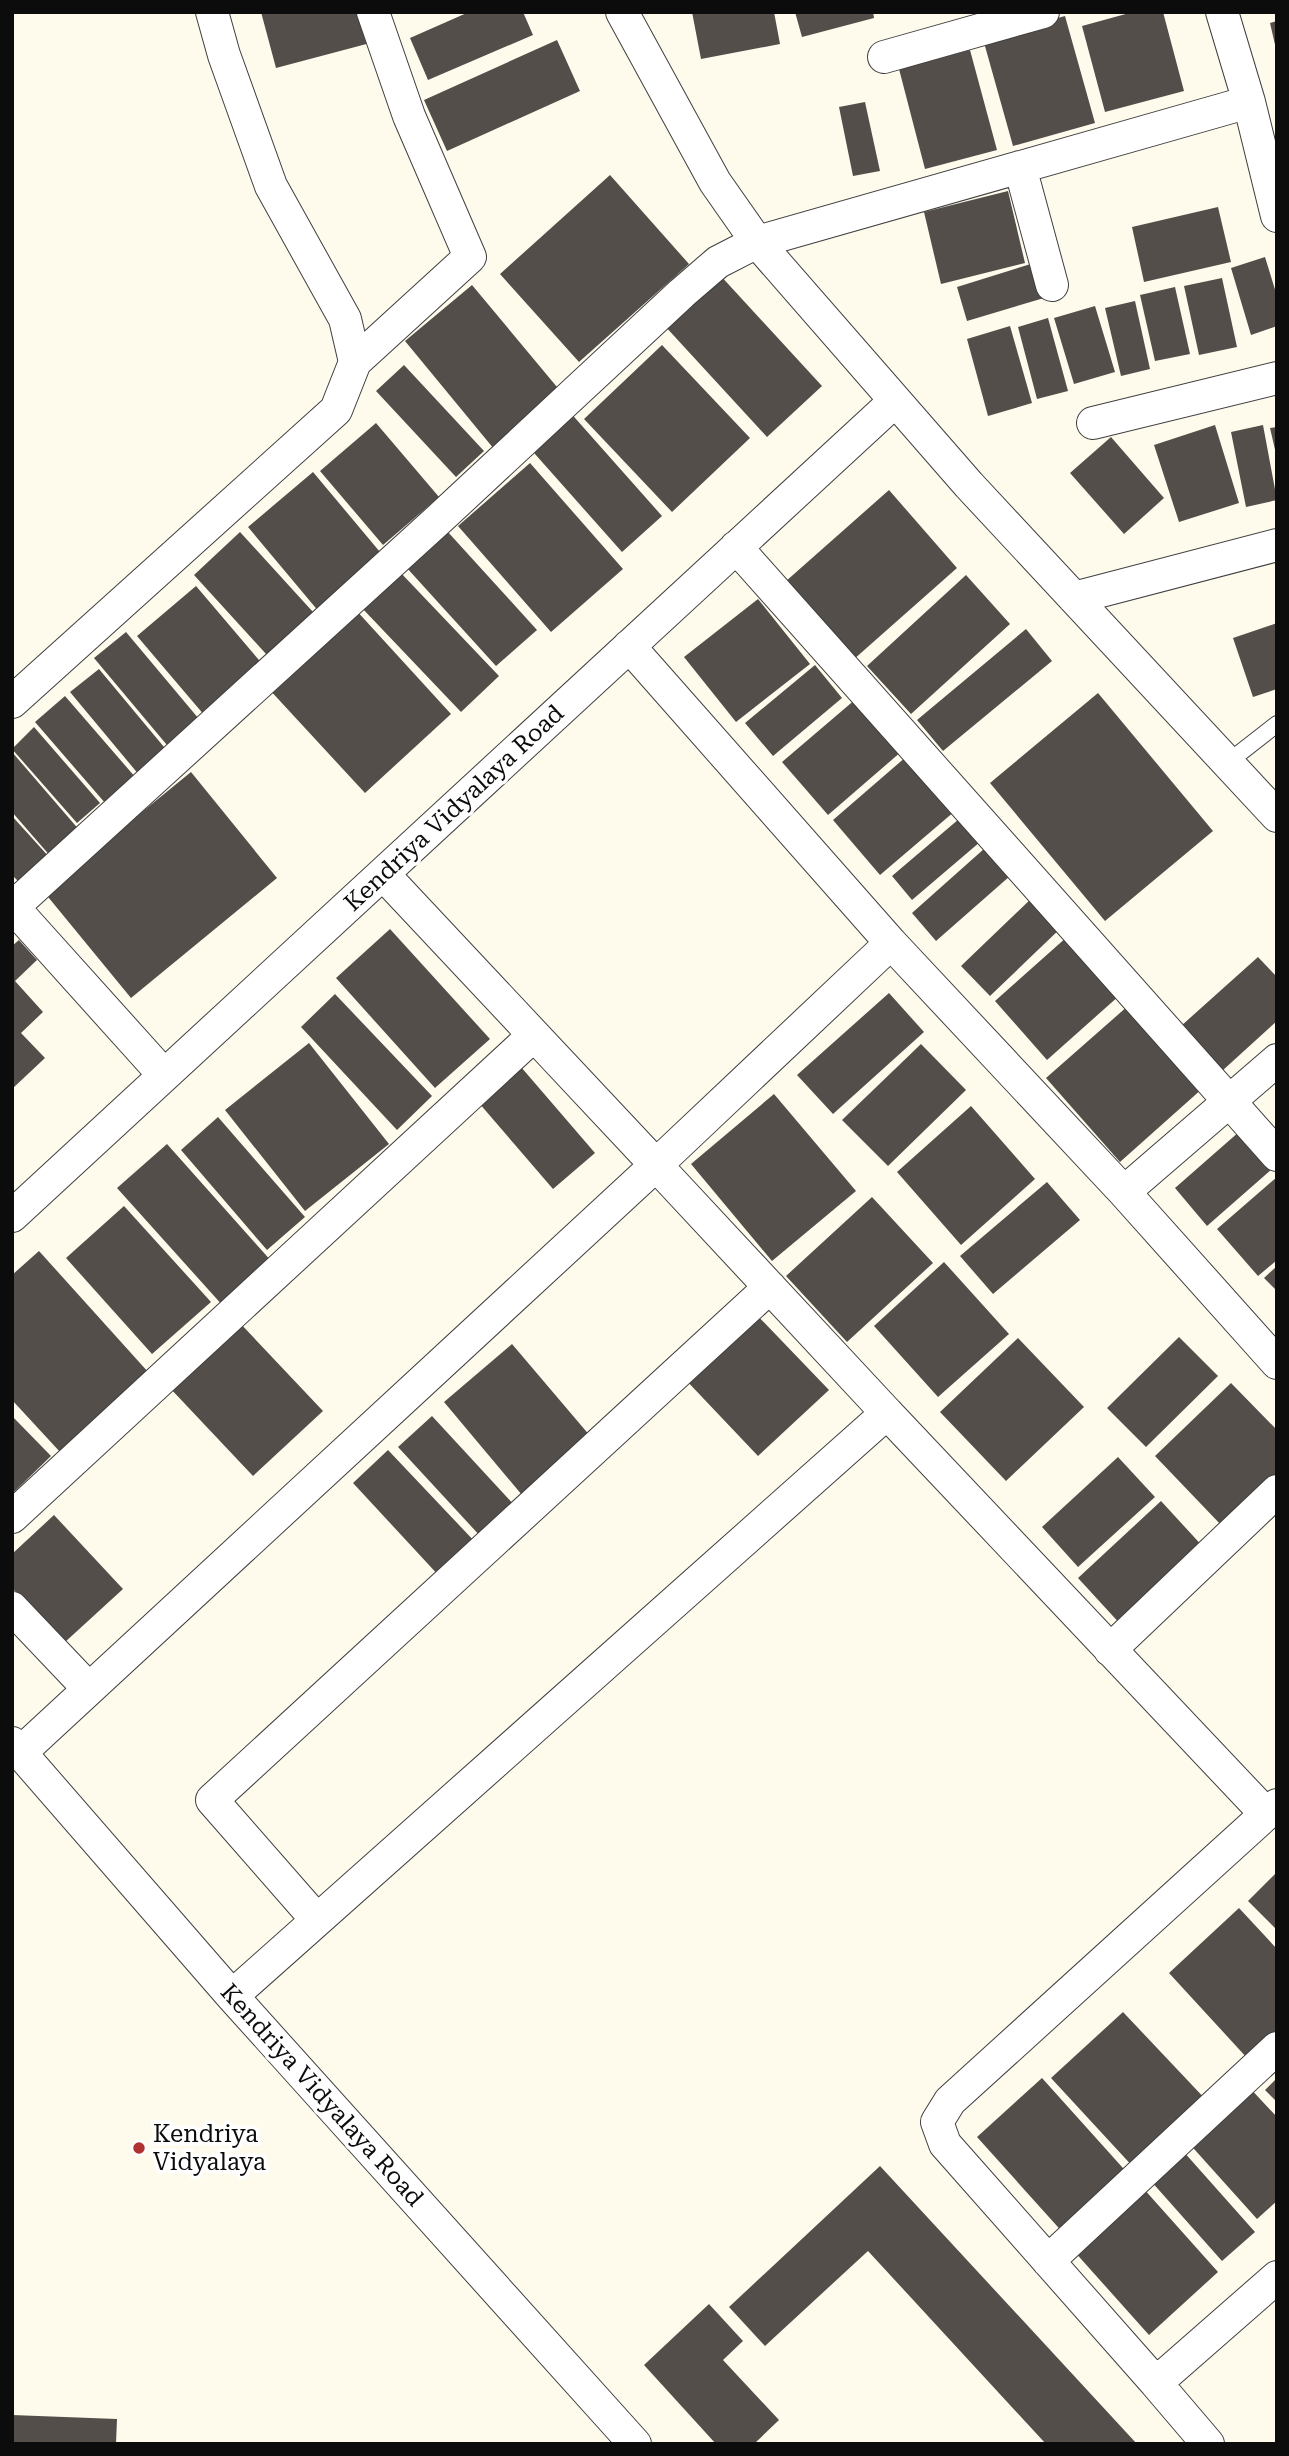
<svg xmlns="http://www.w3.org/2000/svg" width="1289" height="2456" font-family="'Roboto Serif',serif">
<rect width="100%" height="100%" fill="#fefbed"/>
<path fill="#544e4a" d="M261,12H366L374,42L276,68Z
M469,12H523L533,35L428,80L410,38Z
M692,12H774L780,44L701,59Z
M795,12H873L874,18L802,37Z
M1133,12H1163L1184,91L1105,112L1082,26Z
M1065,16L1095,123L1013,146L983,39Z
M1277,21V49H1276L1270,23Z
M557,40L580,91L447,151L424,100Z
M970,50L997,150L925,169L899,69Z
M865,102L880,171L853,176L839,107Z
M610,175L689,264L579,362L500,274Z
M1008,191L1025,263L941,284L924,212Z
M1218,207L1231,262L1144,282L1132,227Z
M1265,257L1277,296V326L1251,335L1231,268Z
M1034,263L1044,298L967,321L957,287Z
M719,274L822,386L767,437L664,325Z
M1222,278L1237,347L1199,355L1184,286Z
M472,285L562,393L494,449L405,341Z
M1175,287L1190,354L1155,361L1140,295Z
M1135,301L1150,369L1121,376L1105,308Z
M1095,306L1115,372L1074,384L1054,318Z
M1048,318L1068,391L1037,399L1018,327Z
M1010,326L1032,403L988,416L967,339Z
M662,345L750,438L672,512L584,419Z
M404,365L484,451L456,477L376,391Z
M568,410L662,516L622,552L527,445Z
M376,423L439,497L383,545L320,471Z
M1215,425L1239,503L1179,522L1154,445Z
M1263,425L1277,500L1246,507L1231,432Z
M1277,427V454H1276L1270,428Z
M1111,437L1164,498L1124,534L1070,473Z
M530,463L623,569L551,632L458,526Z
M313,472L385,558L320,613L248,527Z
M889,490L957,568L853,660L785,582Z
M447,531L537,630L496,666L406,567Z
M240,532L313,612L267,655L194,575Z
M399,571L499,676L461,712L361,607Z
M966,575L1010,624L911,714L867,666Z
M196,586L264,666L205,716L137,636Z
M758,599L810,664L736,722L684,657Z
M355,609L451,714L365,793L268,688Z
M1277,623V689L1253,697L1233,638Z
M1026,629L1052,661L943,751L917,720Z
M126,632L204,725L172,751L94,658Z
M815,665L842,698L773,756L745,723Z
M99,669L169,753L140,776L70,692Z
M1098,693L1213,831L1105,921L990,783Z
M65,696L136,778L106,804L35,722Z
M857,698L902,751L828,815L782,762Z
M34,727L100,803L77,823L12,749Z
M12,752L81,832L52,858L12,812Z
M907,756L955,811L880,875L833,820Z
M191,772L277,878L131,998L44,892Z
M12,816L50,858L21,884L12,875Z
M959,819L980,842L912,900L892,876Z
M985,848L1010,876L936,941L912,913Z
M1034,896L1063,926L990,996L961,966Z
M390,929L490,1039L435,1088L336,978Z
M1068,936L1120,995L1047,1060L995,1001Z
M19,940L37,960L15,981L43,1012L21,1033L45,1058L12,1089V946Z
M1258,957L1277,977V1021L1222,1071L1181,1026Z
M889,993L924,1032L833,1114L797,1075Z
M335,994L432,1096L397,1130L301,1027Z
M1129,1005L1203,1088L1120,1162L1046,1078Z
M309,1043L389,1144L305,1211L225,1110Z
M921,1044L966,1090L888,1166L842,1120Z
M521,1067L595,1153L553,1189L479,1103Z
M774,1094L856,1191L772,1261L691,1164Z
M971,1106L1035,1179L961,1245L897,1172Z
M218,1117L305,1217L267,1250L181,1150Z
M1240,1131L1272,1169L1207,1226L1175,1188Z
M167,1144L273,1263L224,1307L117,1188Z
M1277,1177V1260L1258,1276L1217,1229Z
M1047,1182L1080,1220L993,1294L960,1256Z
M872,1197L933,1263L847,1342L786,1276Z
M124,1206L211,1302L152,1354L66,1258Z
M39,1251L149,1373L61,1453L12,1400V1275Z
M944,1262L1009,1334L938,1397L874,1326Z
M1277,1266V1291L1264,1278Z
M754,1312L829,1390L758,1456L684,1378Z
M238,1321L323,1411L253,1476L169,1387Z
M1179,1337L1218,1376L1146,1447L1107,1408Z
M1018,1338L1084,1407L1006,1481L940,1412Z
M512,1344L591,1437L522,1495L444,1402Z
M1231,1383L1277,1430V1476L1223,1527L1155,1456Z
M12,1416L51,1456L12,1494Z
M432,1416L516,1507L482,1538L398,1447Z
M388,1450L477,1544L441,1578L353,1483Z
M1118,1457L1155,1497L1078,1567L1042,1527Z
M1161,1501L1206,1550L1123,1627L1078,1578Z
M54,1515L123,1589L64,1643L12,1588V1554Z
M1277,1872V1930L1248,1901Z
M1239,1908L1277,1949V2033L1248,2059L1169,1973Z
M1123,2012L1209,2103L1136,2170L1051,2078Z
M1042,2078L1131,2177L1066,2236L977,2137Z
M1277,2078V2102L1265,2090Z
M1247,2085L1277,2117V2201L1257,2219L1186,2140Z
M1183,2151L1255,2232L1222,2261L1150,2180Z
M880,2166L1137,2444H1046L868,2251L765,2346L729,2307Z
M1143,2188L1218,2272L1149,2335L1073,2250Z
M709,2304L743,2341L723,2360L779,2420L754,2444H716L644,2365Z
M12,2415L117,2419L116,2444H12Z"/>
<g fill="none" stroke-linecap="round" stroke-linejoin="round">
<defs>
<path id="lane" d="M1227,763L1277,724"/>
<path id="street" d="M622,12L715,182L757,242L969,485L1277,816
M884,57L1043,12
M1249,102L1277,216
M1020,167L1052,285
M355,362L470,257L409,116L373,12
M1093,423L1277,378
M736,547L1277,1155
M1074,598L1277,545
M12,702L336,410L355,362L345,319L271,186L224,55L212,12
M383,874L656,1165L891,943L629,646
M12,906L164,1075
M13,907L438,520L682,293L718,262L757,242L1249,102L1222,12
M891,943L1124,1192L1277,1363
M1124,1192L1277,1060
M12,1216L895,401
M887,1413L1266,1814L1277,1805
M12,1517L534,1035
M12,1608L89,1689
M1110,1650L1277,1491
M12,1743L232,1996L635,2444
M20,1753L656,1165L887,1413L232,1996
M1266,1814L950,2101L937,2122L945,2144L1156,2383L1277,2277
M317,1920L212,1800L770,1287
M1048,2261L1277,2048
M1156,2383L1208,2444"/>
</defs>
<use href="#lane" stroke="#3f3f3f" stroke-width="18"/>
<use href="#street" stroke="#3f3f3f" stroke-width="34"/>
<use href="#lane" stroke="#fff" stroke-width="16"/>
<use href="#street" stroke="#fff" stroke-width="32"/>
</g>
<circle fill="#b13130" stroke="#fff" stroke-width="2.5" cx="139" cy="2148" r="7"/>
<g text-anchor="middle" stroke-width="7" stroke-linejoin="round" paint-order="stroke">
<g font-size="24" fill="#0c0c0c" stroke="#fff">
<text transform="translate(454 808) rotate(-43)" y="8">Kendriya Vidyalaya Road</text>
<text transform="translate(322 2095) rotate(48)" y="8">Kendriya Vidyalaya Road</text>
</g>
<g font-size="24" fill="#0c0c0c" stroke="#fff" text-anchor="start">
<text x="153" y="2142">Kendriya<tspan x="153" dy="28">Vidyalaya</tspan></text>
</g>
</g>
<rect width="1289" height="2456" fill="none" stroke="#0c0c0c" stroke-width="28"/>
</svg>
